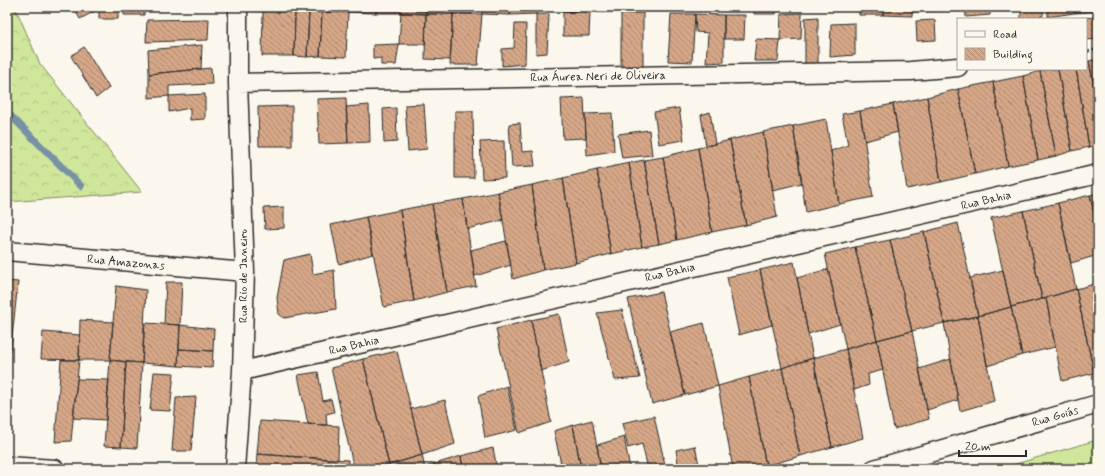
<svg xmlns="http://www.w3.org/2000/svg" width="1105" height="476" font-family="Mynerve,sans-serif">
<defs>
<pattern id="forest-crowns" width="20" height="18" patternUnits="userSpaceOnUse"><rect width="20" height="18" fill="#d0e69b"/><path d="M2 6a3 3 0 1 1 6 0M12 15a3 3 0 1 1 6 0" fill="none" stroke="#b3c586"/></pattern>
<pattern id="building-back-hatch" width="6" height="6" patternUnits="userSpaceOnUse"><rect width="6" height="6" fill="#d5a787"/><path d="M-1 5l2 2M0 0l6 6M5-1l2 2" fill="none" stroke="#ad886f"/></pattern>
</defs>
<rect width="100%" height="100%" fill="#fbf7ec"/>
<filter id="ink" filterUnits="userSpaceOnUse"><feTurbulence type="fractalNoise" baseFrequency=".025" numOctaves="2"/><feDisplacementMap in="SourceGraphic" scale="8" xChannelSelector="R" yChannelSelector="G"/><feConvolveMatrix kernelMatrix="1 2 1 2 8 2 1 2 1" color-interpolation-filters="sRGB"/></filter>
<g filter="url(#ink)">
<path fill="#d0e69b" stroke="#7e8863" d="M1093,441L1098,445V469H999Z"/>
<path fill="url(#forest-crowns)" stroke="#7e8863" d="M7,7H15L40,64L142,192L7,202Z"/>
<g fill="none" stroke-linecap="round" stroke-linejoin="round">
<path stroke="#7892a5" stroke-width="7" d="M7,112L81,186"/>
</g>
<path fill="url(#building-back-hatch)" stroke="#2b2b2b" d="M74,7H96L97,10L80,19Z
M99,7H118V19H99Z
M124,7H144V15H124Z
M253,7H290V11H253Z
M317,7H349L348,12H317Z
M349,7H376V13L348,12Z
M376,7H401V13H376Z
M401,7H426V14L401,13Z
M426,7H453V14H426Z
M453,7H472V14H453Z
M482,7H510V15L482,14Z
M510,7H537L536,14L510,15Z
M563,7H590V11L563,12Z
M597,7H617V12H597Z
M698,7H718V8H698Z
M754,7H777L776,14H754Z
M833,7H842V10H832Z
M859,7H883V15H859Z
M883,7H912V16L883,15Z
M912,7H940V11L912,12Z
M940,7H965V10L940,11Z
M965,7H990V15L966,17Z
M1021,7H1043V16L1021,19Z
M1048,7H1074V13L1048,17Z
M1074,7H1098V11L1074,13Z
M263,11H295L294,56H262Z
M295,11H309L307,57L294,56Z
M309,11L322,12L320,56L307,57Z
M590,11L589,36H563V12Z
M322,12H348L346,57L320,56Z
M401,13L426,14L425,44H399Z
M643,13V67H621V14Z
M802,13L801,39L780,40L781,14Z
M426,14H453L450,60L425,59Z
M453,14H482L478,65H450Z
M536,14H549L547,53L536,54Z
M671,14H695L692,62L668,61Z
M695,14L724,15V62L706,63L708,33L696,32Z
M724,15H745L744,39H724Z
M818,17V65L805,66V18Z
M1096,17H1098V39Z
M1096,17L1098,39L1086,40V19H1072Z
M209,19L208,40L146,42L147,20Z
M935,20L936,40L917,41L916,21Z
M855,23V55L830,57L831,24Z
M515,24H526L525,64L502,66V49L514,48Z
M756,39L780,40L778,61H754Z
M399,44L396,65H381V58L373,59V45Z
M202,45L201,69L149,74L148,50Z
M84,47L109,88L96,98L71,56Z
M1098,59V107L1089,61Z
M1089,61L1098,107V145L1089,147L1076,69H1086V62Z
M211,68L212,84L169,86V96L149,98V74Z
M1051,69H1058L1072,151L1056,156L1040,71Z
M1058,69H1076L1089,147L1072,151Z
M1040,71L1056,156L1038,160L1023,76Z
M1023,76L1038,160L1008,166L993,82Z
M993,82L1008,166L975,174L958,89Z
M958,89L975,174L941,182L927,97Z
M205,94V119L190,120V108L169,112V96Z
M927,97L941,182L907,189L893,104Z
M346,98L348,143L319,144L317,99Z
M584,98L586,138L563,139L561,99Z
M424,104L427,149L408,151L405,105Z
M893,104L898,132L865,141L860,111Z
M369,105L370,142L348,143L346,107Z
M292,106V146H259L258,107Z
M396,108L397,142L384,143L383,109Z
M679,108L684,140L659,144L654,112Z
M455,111H473L474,178H455Z
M860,111L873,197L839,204L831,151L848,145L842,114Z
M710,112L715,144L706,146L701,115Z
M612,113L614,151L587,155L585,114Z
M826,119L839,204L806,212L793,126Z
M520,123L522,152L533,151L535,166L512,167L509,124Z
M793,126L802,183L773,190L763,132Z
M649,130L652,155L622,158L618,134Z
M763,132L777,217L746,225L730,140Z
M730,140L746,225L712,232L698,148Z
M504,141L505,178L482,179L480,142Z
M698,148L712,232L677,240L663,157Z
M663,157L677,240L659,244L644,160Z
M644,160L659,244L642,247L629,163Z
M629,163L642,247L611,254L597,170Z
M597,170L611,254L576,263L563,178Z
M563,178L576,263L543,270L532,185Z
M532,185L543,270L513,279L498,192Z
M498,192L503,220L467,229L463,199Z
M1098,194V232L1090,195Z
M1090,195L1098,232V255L1071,263L1058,203Z
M463,199L476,286L447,292L432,204Z
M1058,203L1076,289L1042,299L1023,211Z
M432,204L447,292L414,301L400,210Z
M284,207V228L265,229L264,208Z
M400,210L414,301L384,307L366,217Z
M1023,211L1042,299L1011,307L991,218Z
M366,217L373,254L339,264L331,225Z
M958,223L978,316L944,323L924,232Z
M924,232L944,323L912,331L890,240Z
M890,240L912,331L877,340L855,247Z
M506,241L511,265L475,276L471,250Z
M855,247L877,340L846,349L825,254Z
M310,254L313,274L334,270L336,309L284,318L279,314L277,298L284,260Z
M794,262L813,358L782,368L760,270Z
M828,269L840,324L808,334L797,278Z
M760,270L772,325L739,335L727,277Z
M1003,270L1011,307L978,316L970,278Z
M7,281L18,282L10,356L7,355Z
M166,282H182L180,325L164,324Z
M1098,283V372L1094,373L1076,289Z
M116,286L146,290L142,363L110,360Z
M1076,289L1094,373L1062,381L1046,298Z
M661,292L685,395L652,404L628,299Z
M1046,298L1055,347L1022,355L1011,307Z
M1011,307L1022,355L987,366L978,316Z
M622,310L640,378L615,380L597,313Z
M559,314L569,362L541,371L531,320Z
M978,316L994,401L960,411L944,323Z
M80,320L113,322L110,360H79Z
M531,320L551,422L519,433L496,329Z
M145,323L180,325L178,366L142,363Z
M704,323L718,386L685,395L670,332Z
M180,325L214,329L213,351L179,349Z
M912,331L929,419L894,429L877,340Z
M43,332L80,335L79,360L41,359Z
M877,340L883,370L868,374L869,385L854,390L846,349Z
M179,349L213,351L212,368L178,366Z
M846,349L863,438L832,447L813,358Z
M397,351L422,455L389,465L363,359Z
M813,358L832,447L800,456L782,368Z
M363,359L389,465L377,469H354L331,368Z
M951,359L958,400L927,410L919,369Z
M61,360H79L71,441L55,442Z
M110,360L126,362L121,447L104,446Z
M126,362L142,363L137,448L121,447Z
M7,364H10L7,403Z
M782,368L800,456L766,466L749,377Z
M154,372L174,373L170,411L150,410Z
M318,372L323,401L331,399L334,412L326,414L327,425L308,424L298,375Z
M749,377L766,466L756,469H733L718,386Z
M77,379L109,380L106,420L73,418Z
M507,386L517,430L485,438L478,396Z
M196,397L191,451H172L176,398Z
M445,400L455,444L422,455L411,409Z
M654,416L666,469H648L642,444L628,448L622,423Z
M592,420L601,469H581L573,425Z
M260,421L339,426L338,460L257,454Z
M573,425L581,469H562L554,431Z
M624,437L630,469H601L597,445Z
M695,446L700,469H679L676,450Z
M493,448L497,469H463L461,456Z
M257,454L348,460V469H256Z
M422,455L425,469H390L389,465Z
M461,456L463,469H425V467Z"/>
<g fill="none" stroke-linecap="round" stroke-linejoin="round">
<defs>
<path id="street" d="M238,83L911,71L958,67
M7,251L245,272
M242,371L1098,174
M7,466L55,469
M235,469L242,371L245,272L238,83V7
M874,469L1098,404"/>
</defs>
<use href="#street" stroke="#2b2b2b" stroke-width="21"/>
<path stroke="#2b2b2b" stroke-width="2.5" stroke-dasharray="4 3" stroke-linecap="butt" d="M1086,52L1098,49"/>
<use href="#street" stroke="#fbf7ec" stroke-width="18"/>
</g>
</g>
<g text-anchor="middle" stroke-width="3" stroke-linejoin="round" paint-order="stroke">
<g font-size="12" fill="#2b2b2b" stroke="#fbf7ec">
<text transform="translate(598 76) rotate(-1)" y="4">Rua Áurea Neri de Oliveira</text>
<text transform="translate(986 200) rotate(-13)" y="4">Rua Bahia</text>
<text transform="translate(126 262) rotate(5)" y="4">Rua Amazonas</text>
<text transform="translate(670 272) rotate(-13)" y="4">Rua Bahia</text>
<text transform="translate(243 276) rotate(-90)" y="4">Rua Rio de Janeiro</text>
<text transform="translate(354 345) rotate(-13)" y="4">Rua Bahia</text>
<text transform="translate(1055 416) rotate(-16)" y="4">Rua Goiás</text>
</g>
</g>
<rect width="1105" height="476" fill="none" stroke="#fbf7ec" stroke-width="24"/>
<rect x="12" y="12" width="1081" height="452" fill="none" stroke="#2b2b2b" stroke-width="1.5" filter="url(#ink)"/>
<rect x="957" y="18" width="130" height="52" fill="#fbf7ec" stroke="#a8a59f"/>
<rect x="965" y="31" width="20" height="6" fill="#fbf7ec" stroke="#a8a59f"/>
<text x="993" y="38" font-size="12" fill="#2b2b2b">Road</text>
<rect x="965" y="48" width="20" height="12" fill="url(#building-back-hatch)" stroke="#a8a59f"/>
<text x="993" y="58" font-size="12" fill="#2b2b2b">Building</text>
<path d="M959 450v6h67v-6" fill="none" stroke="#2b2b2b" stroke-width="2"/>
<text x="965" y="450" font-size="12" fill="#2b2b2b" stroke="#fbf7ec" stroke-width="3" paint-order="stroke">20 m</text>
</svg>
